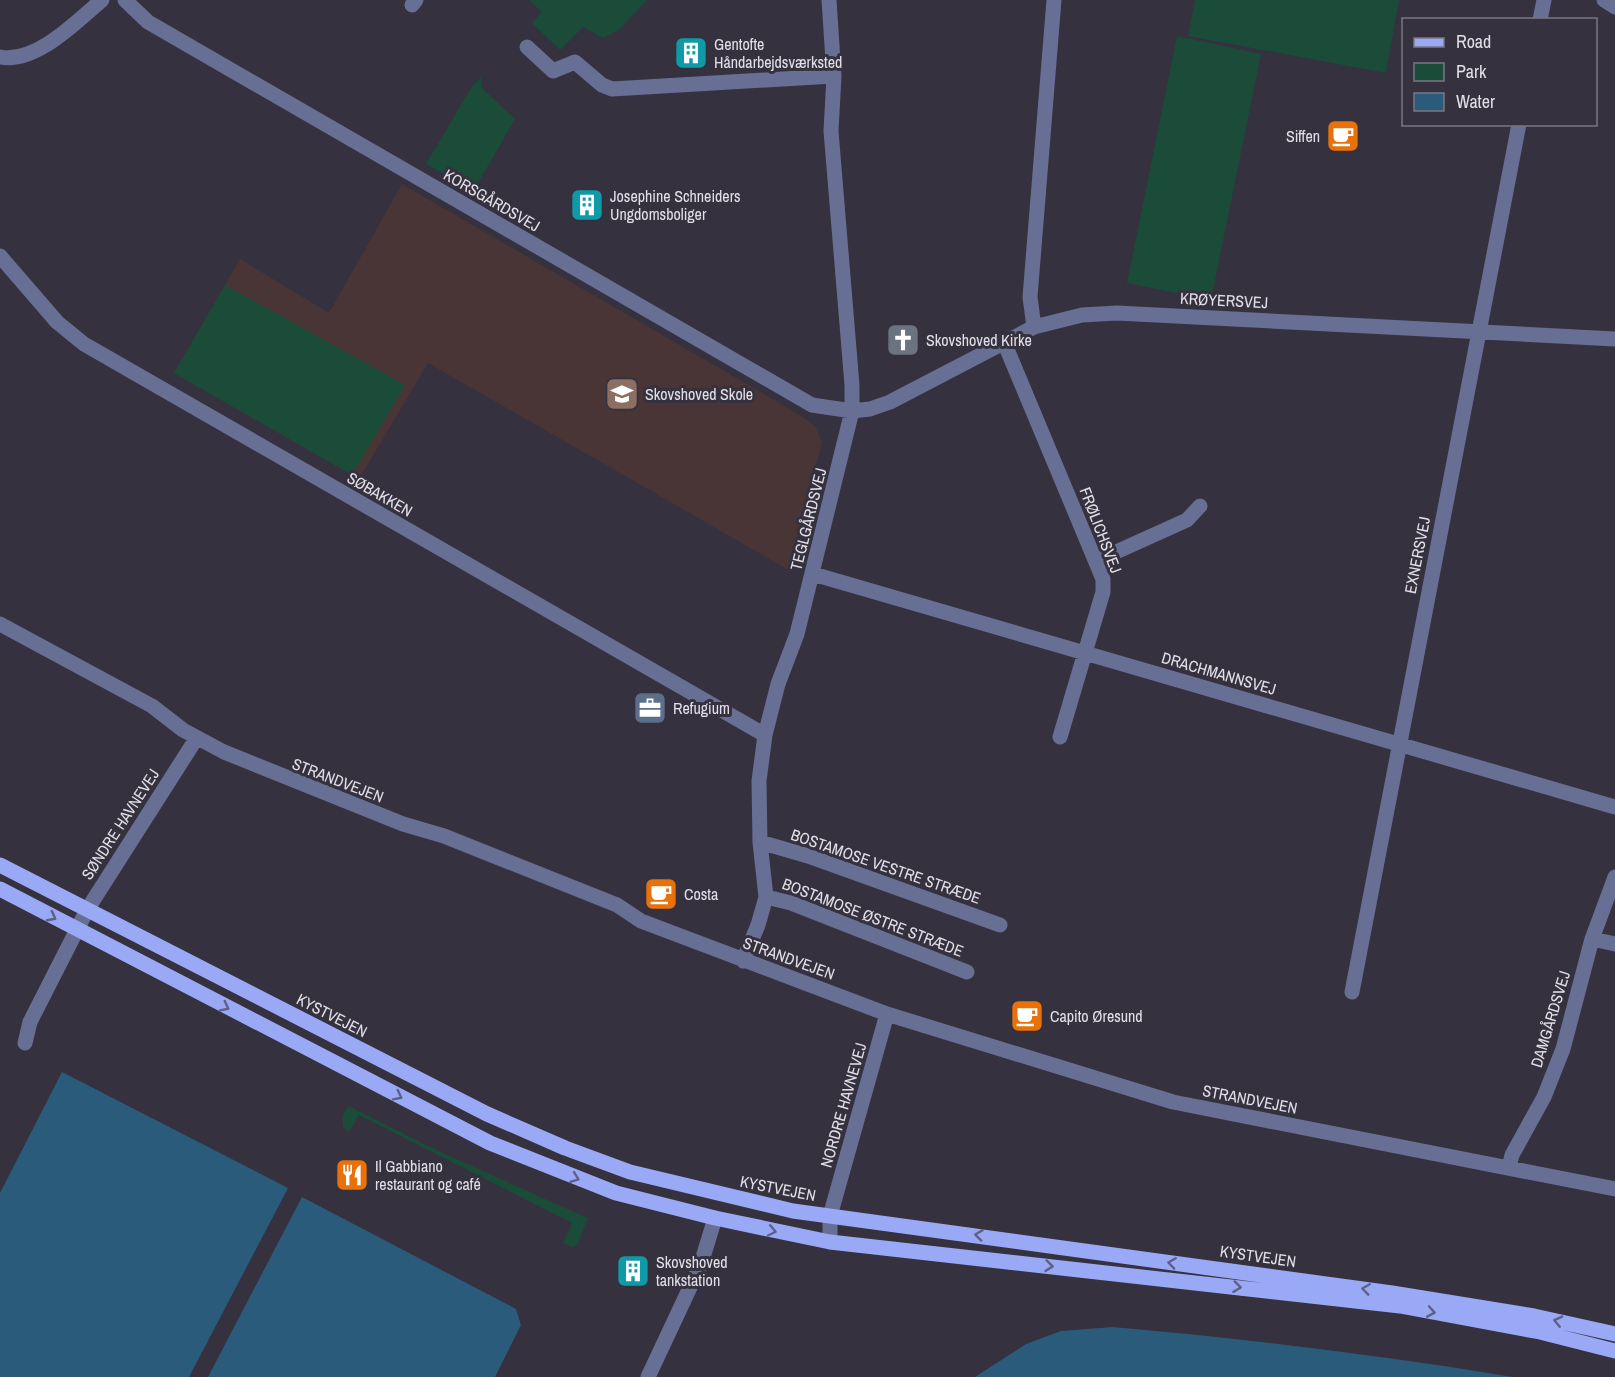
<svg xmlns="http://www.w3.org/2000/svg" width="1615" height="1377" font-family="'Archivo Narrow',sans-serif">
<rect width="100%" height="100%" fill="#35313e"/>
<path fill="#4a3536" d="M402,184L800,415L816,427L822,442L789,570L428,363L359,479L174,373L240,259L329,313Z"/>
<path fill="#1a4c39" d="M529,0H647L619,30L603,38L583,27L560,50L532,23L542,12Z
M1195,0H1399L1386,73L1188,36Z
M1177,36L1261,54L1211,300L1127,283Z
M481,77L482,88L515,119L474,190L426,164L471,88Z
M225,285L405,385L352,475L174,373Z
M348,1106L434,1149L588,1218L577,1245L572,1247L563,1243L572,1223L359,1115L349,1132L343,1126V1115Z"/>
<path fill="#2b5b7a" d="M62,1072L288,1188L189,1377H0V1193Z
M302,1197L516,1309L521,1325L495,1377H208Z
M1113,1327C1247,1339 1380,1355 1513,1377H975L1026,1344L1061,1331Z"/>
<g fill="none" stroke-linecap="round" stroke-linejoin="round">
<path stroke="#676f95" stroke-width="15" d="M125,0L148,22L812,405L852,411L870,409L890,402L1034,327L1082,315L1117,313L1615,339
M1604,0L1615,7
M412,5L416,0
M1540,20L1544,0
M527,47L553,71L575,62L602,85L612,89L834,76
M0,57C36,64 76,22 102,0
M0,256L57,322L84,344L765,735
M1034,327L1030,297L1054,0
M1004,342L1103,579V592L1060,737
M1096,561L1187,520L1200,506
M813,574L1615,807
M0,624L152,706L183,730L224,752L403,824L444,836L617,905L641,921L887,1014L1173,1102L1615,1189
M760,842L808,856L1000,925
M766,897L791,903L967,972
M1592,939L1615,944
M743,961L758,925L766,897L760,842L759,781L765,735L778,684L797,634L852,411V385L831,131L834,76L829,0
M1352,992L1519,124
M25,1043L30,1022L87,910L196,739
M1509,1167L1512,1155L1544,1097L1563,1049L1592,939L1615,877
M830,1242V1216L887,1014
M648,1377L701,1264L715,1218"/>
<path stroke="#9aa9f6" stroke-width="15" d="M0,865L487,1114L565,1148L630,1172L793,1211L1392,1293L1534,1316L1615,1334
M0,889L490,1143L616,1193L715,1218L830,1242L1400,1306L1540,1332L1615,1351"/>
</g>
<defs><path id="oneway-chevron" d="M-2-3.5L2.5 0L-2 3.5" fill="none" stroke-width="1.6" stroke-linecap="round" stroke-linejoin="round" transform="scale(1.5)"/></defs>
<g stroke="#5d6188">
<use href="#oneway-chevron" transform="translate(52 917) rotate(28)"/>
<use href="#oneway-chevron" transform="translate(225 1007) rotate(27)"/>
<use href="#oneway-chevron" transform="translate(398 1096) rotate(27)"/>
<use href="#oneway-chevron" transform="translate(575 1178) rotate(20)"/>
<use href="#oneway-chevron" transform="translate(772 1231) rotate(12)"/>
<use href="#oneway-chevron" transform="translate(979 1235) rotate(-173)"/>
<use href="#oneway-chevron" transform="translate(1172 1263) rotate(-172)"/>
<use href="#oneway-chevron" transform="translate(1049 1266) rotate(6)"/>
<use href="#oneway-chevron" transform="translate(1237 1287) rotate(7)"/>
<use href="#oneway-chevron" transform="translate(1366 1289) rotate(-172)"/>
<use href="#oneway-chevron" transform="translate(1431 1312) rotate(10)"/>
<use href="#oneway-chevron" transform="translate(1558 1321) rotate(-167)"/>
</g>
<defs>
<symbol id="building-square" viewBox="-11 -11 22 22"><rect x="-9" y="-9" width="18" height="18" rx="4" fill="#0f9aa8" stroke="#35313e"/><path d="M-4-6H4V6H1V3H-1V6H-4ZM-2.5-4.3h1.7v1.8h-1.7ZM.8-4.3h1.7v1.8H.8ZM-2.5-1h1.7V.8h-1.7ZM.8-1h1.7V.8H.8Z" fill="#fff"/></symbol>
<symbol id="cafe-square" viewBox="-11 -11 22 22"><rect x="-9" y="-9" width="18" height="18" rx="4" fill="#e8710a" stroke="#35313e"/><path d="M-5.5-4.5H6V0H3Q3 3.5 0 3.5H-2.5Q-5.5 3.5-5.5 0ZM3-3.2v2h1.7v-2ZM-6 4.5H4V6H-6Z" fill="#fff"/></symbol>
<symbol id="church-square" viewBox="-11 -11 22 22"><rect x="-9" y="-9" width="18" height="18" rx="4" fill="#6b7280" stroke="#35313e"/><path d="M-1.2-6h2.4v3.5h3.3v2.4h-3.3V6h-2.4V-.1h-3.3v-2.4h3.3Z" fill="#fff"/></symbol>
<symbol id="school-square" viewBox="-11 -11 22 22"><rect x="-9" y="-9" width="18" height="18" rx="4" fill="#8d6e63" stroke="#35313e"/><path d="M0-5L7-2L0 1L-7-2ZM-4 1L0 2.5L4 1V4Q0 6-4 4Z" fill="#fff"/></symbol>
<symbol id="office-square" viewBox="-11 -11 22 22"><rect x="-9" y="-9" width="18" height="18" rx="4" fill="#5c6f8a" stroke="#35313e"/><path d="M-6-3h4V-5.5h4V-3h4V5H-6ZM-1-4.5V-3h2v-1.5ZM-6 0V1H6V0Z" fill="#fff"/></symbol>
<symbol id="restaurant-square" viewBox="-11 -11 22 22"><rect x="-9" y="-9" width="18" height="18" rx="4" fill="#e8710a" stroke="#35313e"/><path d="M-5-6h1v4h1v-4h1v4h1v-4h1v5L-1.5 .5V6h-2V.5L-5-1ZM5-6V6H3V1.5H1.5Q1.5-4 5-6Z" fill="#fff"/></symbol>
</defs>
<g fill-rule="evenodd">
<use href="#building-square" x="672" y="34" width="38" height="38"/>
<use href="#cafe-square" x="1324" y="117" width="38" height="38"/>
<use href="#building-square" x="568" y="186" width="38" height="38"/>
<use href="#church-square" x="884" y="321" width="38" height="38"/>
<use href="#school-square" x="603" y="375" width="38" height="38"/>
<use href="#office-square" x="631" y="689" width="38" height="38"/>
<use href="#cafe-square" x="642" y="875" width="38" height="38"/>
<use href="#cafe-square" x="1008" y="997" width="38" height="38"/>
<use href="#restaurant-square" x="333" y="1156" width="38" height="38"/>
<use href="#building-square" x="614" y="1252" width="38" height="38"/>
</g>
<g text-anchor="middle" stroke-width="6" stroke-linejoin="round" paint-order="stroke">
<g font-size="16" fill="#e1dfe7" stroke="#35313e" text-anchor="start">
<text x="714" y="50">Gentofte<tspan x="714" dy="18">Håndarbejdsværksted</tspan></text>
<text x="1320" y="142" text-anchor="end">Siffen</text>
<text x="610" y="202">Josephine Schneiders<tspan x="610" dy="18">Ungdomsboliger</tspan></text>
<text x="926" y="346">Skovshoved Kirke</text>
<text x="645" y="400">Skovshoved Skole</text>
<text x="673" y="714">Refugium</text>
<text x="684" y="900">Costa</text>
<text x="1050" y="1022">Capito Øresund</text>
<text x="375" y="1172">Il Gabbiano<tspan x="375" dy="18">restaurant og café</tspan></text>
<text x="656" y="1268">Skovshoved<tspan x="656" dy="18">tankstation</tspan></text>
</g>
<g font-size="16" fill="#e1dfe7" stroke="#35313e">
<text transform="translate(492 200) rotate(30)" y="6">KORSGÅRDSVEJ</text>
<text transform="translate(1224 300) rotate(3)" y="6">KRØYERSVEJ</text>
<text transform="translate(380 494) rotate(30)" y="6">SØBAKKEN</text>
<text transform="translate(808 519) rotate(-76)" y="6">TEGLGÅRDSVEJ</text>
<text transform="translate(1101 530) rotate(69)" y="6">FRØLICHSVEJ</text>
<text transform="translate(1417 555) rotate(-79)" y="6">EXNERSVEJ</text>
<text transform="translate(1219 673) rotate(16)" y="6">DRACHMANNSVEJ</text>
<text transform="translate(338 780) rotate(21)" y="6">STRANDVEJEN</text>
<text transform="translate(120 824) rotate(-57)" y="6">SØNDRE HAVNEVEJ</text>
<text transform="translate(886 866) rotate(19)" y="6">BOSTAMOSE VESTRE STRÆDE</text>
<text transform="translate(873 917) rotate(21)" y="6">BOSTAMOSE ØSTRE STRÆDE</text>
<text transform="translate(789 958) rotate(20)" y="6">STRANDVEJEN</text>
<text transform="translate(332 1015) rotate(27)" y="6">KYSTVEJEN</text>
<text transform="translate(1550 1019) rotate(-73)" y="6">DAMGÅRDSVEJ</text>
<text transform="translate(1250 1099) rotate(11)" y="6">STRANDVEJEN</text>
<text transform="translate(843 1105) rotate(-74)" y="6">NORDRE HAVNEVEJ</text>
<text transform="translate(778 1188) rotate(11)" y="6">KYSTVEJEN</text>
<text transform="translate(1258 1256) rotate(8)" y="6">KYSTVEJEN</text>
</g>
</g>
<rect x="1402" y="18" width="195" height="108" fill="#35313e" stroke="#7a7782" stroke-width="1.5"/>
<rect x="1414" y="38" width="30" height="9" fill="#9aa9f6" stroke="#7a7782" stroke-width="1.5"/>
<text x="1456" y="48" font-size="18" fill="#e1dfe7">Road</text>
<rect x="1414" y="63" width="30" height="18" fill="#1a4c39" stroke="#7a7782" stroke-width="1.5"/>
<text x="1456" y="78" font-size="18" fill="#e1dfe7">Park</text>
<rect x="1414" y="93" width="30" height="18" fill="#2b5b7a" stroke="#7a7782" stroke-width="1.5"/>
<text x="1456" y="108" font-size="18" fill="#e1dfe7">Water</text>
</svg>
